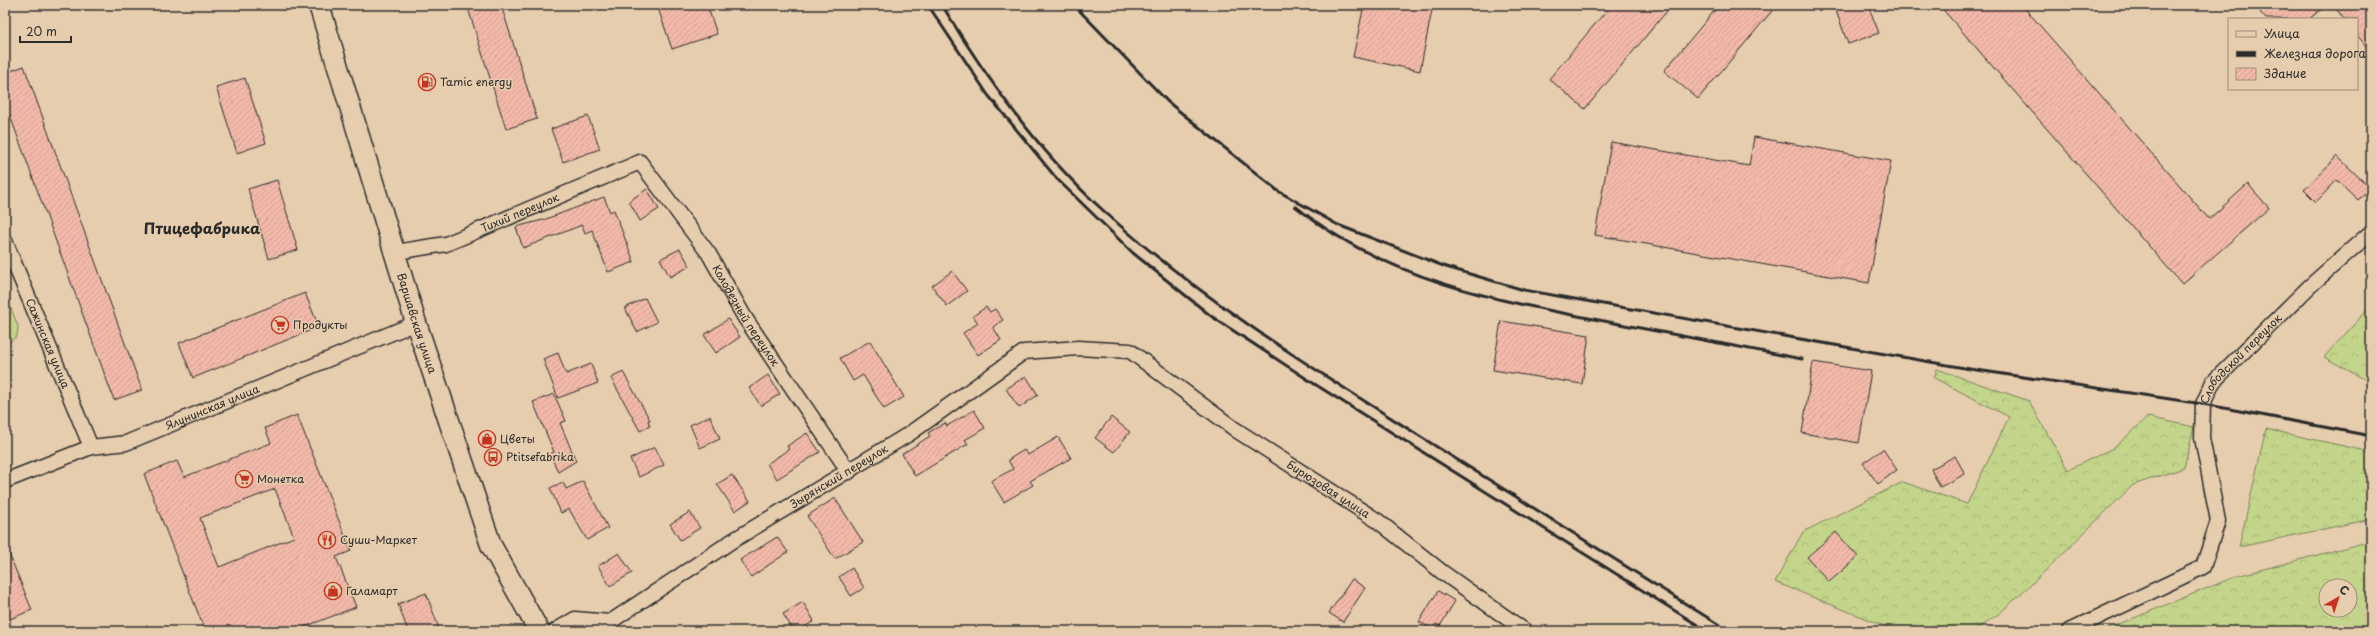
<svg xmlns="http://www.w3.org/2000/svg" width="2376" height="636" font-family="'Playpen Sans',sans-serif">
<defs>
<pattern id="forest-crowns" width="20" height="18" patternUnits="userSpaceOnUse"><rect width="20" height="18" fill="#c3d58a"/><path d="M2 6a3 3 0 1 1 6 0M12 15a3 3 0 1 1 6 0" fill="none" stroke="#a8b777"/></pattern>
<pattern id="building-hatch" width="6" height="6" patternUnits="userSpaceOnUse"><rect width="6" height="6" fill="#f2b9a9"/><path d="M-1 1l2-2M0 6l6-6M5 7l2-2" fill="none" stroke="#d09f92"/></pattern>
</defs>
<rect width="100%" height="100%" fill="#e6cdae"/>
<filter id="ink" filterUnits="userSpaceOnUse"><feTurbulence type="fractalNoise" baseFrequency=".025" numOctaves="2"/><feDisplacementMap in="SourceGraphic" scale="8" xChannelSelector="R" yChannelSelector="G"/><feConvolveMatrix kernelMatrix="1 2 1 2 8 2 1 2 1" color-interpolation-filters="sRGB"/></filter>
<g filter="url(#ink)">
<path fill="url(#forest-crowns)" stroke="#77805a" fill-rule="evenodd" d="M2371,306V383L2324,357Z
M1937,369L2029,401L2068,470L2115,447L2148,417L2194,427L2184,468L2133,485L2042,574L2000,613L1973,631H1897L1775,582L1803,532L1903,482L1967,504L2009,417L1934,378Z
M2266,429L2371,452V519L2239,547Z
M2371,541V631H2102L2237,576ZM2326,586H2350V610H2326Z"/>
<path fill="#c3d58a" stroke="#77805a" d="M5,294L18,326L17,336L5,346Z"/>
<path fill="url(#building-hatch)" stroke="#2b2b2b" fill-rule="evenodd" d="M467,5H501L537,119L506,129Z
M657,5H707L717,34L672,49Z
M1364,5H1433L1420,71L1353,57Z
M1611,5H1672L1585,109L1549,79Z
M1719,5H1777L1698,99L1664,71Z
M1834,5H1868L1879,33L1848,44Z
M1939,5H2022L2209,219L2248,184L2269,208L2182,284Z
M2254,5H2327L2309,19H2266Z
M2333,5H2371V52L2357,35V19H2344Z
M24,66L142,390L114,400L5,102V73Z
M245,78L266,143L237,153L216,87Z
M588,116L600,149L563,162L551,129Z
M1754,137L1891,161L1869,283L1595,235L1611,142L1749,166Z
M2337,156L2370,188L2358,200L2337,180L2316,202L2304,190Z
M277,180L298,250L269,259L248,189Z
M647,189L659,209L640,221L629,201Z
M604,197L610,212L614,210L634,262L608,272L592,230L585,233L582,225L523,248L516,227L546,219Z
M680,249L690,266L670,277L660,259Z
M952,271L967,291L947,306L932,286Z
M305,293L319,327L193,378L179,343Z
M645,298L657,322L637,332L625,308Z
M986,307L990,312L995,309L1003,320L993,327L1001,340L978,355L963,333L978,323L973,316Z
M728,319L740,337L716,353L704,335Z
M1501,321L1589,335L1582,384L1493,370Z
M870,341L904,397L884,409L863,375L853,381L840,358Z
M558,353L566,374L591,364L598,383L558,398L543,359Z
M1813,362L1871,371L1859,443L1802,433Z
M623,372L650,420L648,421L650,426L640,431L611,378Z
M768,375L780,394L761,406L749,388Z
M1026,376L1038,395L1019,408L1006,389Z
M554,394L566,421L560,423L576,461L558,472L550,454L554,452L533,402Z
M974,410L985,428L965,440L968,444L915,476L902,454L930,436L928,433L945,423L947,426Z
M297,415L351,551L336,557L356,607L294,631H205L144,474L177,461L184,477L271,443L265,428ZM275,489L294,537L219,567L200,518Z
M710,416L720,439L700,448L690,425Z
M1111,417L1130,432L1114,452L1095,438Z
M807,433L820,452L777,479L767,464L789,449L787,446Z
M1058,437L1071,458L1030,481L1033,485L1004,502L991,481L1013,469L1008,460L1024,450L1028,455Z
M655,447L664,465L639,477L630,459Z
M1883,449L1897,470L1878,484L1863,463Z
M1955,456L1965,474L1940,487L1931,469Z
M732,475L750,501L735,511L717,484Z
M583,481L608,528L587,540L569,509L561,513L550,488L563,482L566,489Z
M835,498L863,542L835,559L807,516Z
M690,512L700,528L680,540L670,524Z
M1836,532L1858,557L1829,582L1807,557Z
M777,537L788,552L751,577L740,560Z
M5,544L32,610L5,621Z
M619,553L632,573L610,586L598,566Z
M852,568L864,588L851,596L839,577Z
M1352,579L1365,588L1343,622L1329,613Z
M1438,591L1455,601L1440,626L1436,624L1433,629L1419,622Z
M426,593L440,631H408L398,604Z
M803,602L814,621L798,631H794L783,614Z"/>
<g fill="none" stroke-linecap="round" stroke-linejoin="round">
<defs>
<g id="minor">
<path id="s1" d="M5,241L91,447"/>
<path id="s2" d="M396,252L446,244L640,162L709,254L745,318L849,472"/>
<path id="s3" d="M5,481L91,447L126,443L416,323"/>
<path id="s4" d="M555,631L575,619L610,622L732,541L909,434L1024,352L1078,348L1130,351L1236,430L1378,521L1442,572L1525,631"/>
<path id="s5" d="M2069,631L2203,567L2218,521L2202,438L2203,404L2213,382L2310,286L2371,232"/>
</g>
<g id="secondary">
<path id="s6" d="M319,5L416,323L491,545L539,631"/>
</g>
</defs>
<use href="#minor" stroke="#2b2b2b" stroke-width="17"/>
<use href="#secondary" stroke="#2b2b2b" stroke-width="23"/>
<use href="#minor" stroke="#e6cdae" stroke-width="14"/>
<use href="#secondary" stroke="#e6cdae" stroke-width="20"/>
<path stroke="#2b2b2b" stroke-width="3" d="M928,5L988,95L1057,179L1133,253L1211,316L1313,383L1707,631
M942,5C987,80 1040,154 1106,213C1201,299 1309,366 1418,435C1521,500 1625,566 1729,631
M1074,5L1168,102L1278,191L1338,225L1446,267L1524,290L1970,369L2203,404L2371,436
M1295,206C1385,280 1498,301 1609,322C1673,334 1738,347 1802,359"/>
</g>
</g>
<defs>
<symbol id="fuel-ring" viewBox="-11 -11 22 22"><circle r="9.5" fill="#e6cdae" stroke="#c8321e" stroke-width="1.5"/><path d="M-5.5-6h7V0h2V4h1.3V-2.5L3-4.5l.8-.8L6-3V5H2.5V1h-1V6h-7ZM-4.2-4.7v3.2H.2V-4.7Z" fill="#c8321e"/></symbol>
<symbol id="supermarket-ring" viewBox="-11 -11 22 22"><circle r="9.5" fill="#e6cdae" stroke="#c8321e" stroke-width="1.5"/><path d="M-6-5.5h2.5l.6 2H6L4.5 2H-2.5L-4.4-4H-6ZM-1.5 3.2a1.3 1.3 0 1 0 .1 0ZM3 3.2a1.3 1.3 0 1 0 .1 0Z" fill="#c8321e"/></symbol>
<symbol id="shop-ring" viewBox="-11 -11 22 22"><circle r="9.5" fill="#e6cdae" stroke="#c8321e" stroke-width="1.5"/><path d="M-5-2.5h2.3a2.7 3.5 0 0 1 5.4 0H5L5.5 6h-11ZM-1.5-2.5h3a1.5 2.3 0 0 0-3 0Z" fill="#c8321e"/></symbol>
<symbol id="bus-ring" viewBox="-11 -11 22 22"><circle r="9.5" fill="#e6cdae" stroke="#c8321e" stroke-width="1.5"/><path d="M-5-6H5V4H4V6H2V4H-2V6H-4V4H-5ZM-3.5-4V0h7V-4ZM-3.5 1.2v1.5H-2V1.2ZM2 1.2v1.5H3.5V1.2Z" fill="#c8321e"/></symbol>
<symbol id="restaurant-ring" viewBox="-11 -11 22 22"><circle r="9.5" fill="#e6cdae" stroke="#c8321e" stroke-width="1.5"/><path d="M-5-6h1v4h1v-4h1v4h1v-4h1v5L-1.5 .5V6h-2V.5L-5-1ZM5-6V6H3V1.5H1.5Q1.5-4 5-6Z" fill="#c8321e"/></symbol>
</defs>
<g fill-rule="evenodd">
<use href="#fuel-ring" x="417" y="72" width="20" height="20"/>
<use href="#supermarket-ring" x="270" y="315" width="20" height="20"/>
<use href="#shop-ring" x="477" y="429" width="20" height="20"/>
<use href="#bus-ring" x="483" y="447" width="20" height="20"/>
<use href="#supermarket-ring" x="234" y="469" width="20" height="20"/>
<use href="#restaurant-ring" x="317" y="530" width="20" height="20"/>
<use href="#shop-ring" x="323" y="581" width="20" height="20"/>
</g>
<g text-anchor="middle" stroke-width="3" stroke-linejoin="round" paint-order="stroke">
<g font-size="11" fill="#2b2b2b" stroke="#e6cdae" text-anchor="start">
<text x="440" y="86">Tamic energy</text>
<text x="293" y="329">Продукты</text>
<text x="500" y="443">Цветы</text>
<text x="506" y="461">Ptitsefabrika</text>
<text x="257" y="483">Монетка</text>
<text x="340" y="544">Суши-Маркет</text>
<text x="346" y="595">Галамарт</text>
</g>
<g font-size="11" fill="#2b2b2b" stroke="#e6cdae">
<text dy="4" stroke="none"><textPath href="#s2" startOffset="131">Тихий переулок</textPath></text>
<text dy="4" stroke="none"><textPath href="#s2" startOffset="448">Колодезный переулок</textPath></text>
<text dy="4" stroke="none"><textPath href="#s6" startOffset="333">Варшавская улица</textPath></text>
<text dy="4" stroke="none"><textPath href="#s1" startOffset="111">Сажинская улица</textPath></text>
<text dy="4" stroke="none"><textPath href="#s5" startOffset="375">Слободской переулок</textPath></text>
<text dy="4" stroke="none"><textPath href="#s3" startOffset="221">Ялунинская улица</textPath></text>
<text dy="4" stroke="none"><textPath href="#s4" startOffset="330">Зырянский переулок</textPath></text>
<text dy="4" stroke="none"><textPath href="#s4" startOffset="901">Бирюзовая улица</textPath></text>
</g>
<g font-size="15" font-weight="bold" fill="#2b2b2b" stroke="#e6cdae">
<text x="202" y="234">Птицефабрика</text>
</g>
</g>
<rect width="2376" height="636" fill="none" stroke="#e6cdae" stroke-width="20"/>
<rect x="10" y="10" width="2356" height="616" fill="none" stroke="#2b2b2b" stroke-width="1.5" filter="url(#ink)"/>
<rect x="2228" y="18" width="130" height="72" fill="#e6cdae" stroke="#9b8c7a"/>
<rect x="2236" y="31" width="20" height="6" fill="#e6cdae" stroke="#9b8c7a"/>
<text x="2264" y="38" font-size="12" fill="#2b2b2b">Улица</text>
<rect x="2236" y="51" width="20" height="6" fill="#2b2b2b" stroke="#9b8c7a"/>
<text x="2264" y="58" font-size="12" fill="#2b2b2b">Железная дорога</text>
<rect x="2236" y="68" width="20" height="12" fill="url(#building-hatch)" stroke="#9b8c7a"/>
<text x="2264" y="78" font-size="12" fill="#2b2b2b">Здание</text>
<g transform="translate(2338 598) rotate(39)"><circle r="19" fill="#e6cdae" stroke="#9b8c7a"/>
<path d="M0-3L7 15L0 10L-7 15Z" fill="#c8321e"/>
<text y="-6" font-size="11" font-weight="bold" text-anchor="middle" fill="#2b2b2b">С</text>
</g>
<path d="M20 36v6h51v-6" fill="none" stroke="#2b2b2b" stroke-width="2"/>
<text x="26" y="36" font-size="12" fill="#2b2b2b" stroke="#e6cdae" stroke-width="3" paint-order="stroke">20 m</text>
</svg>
